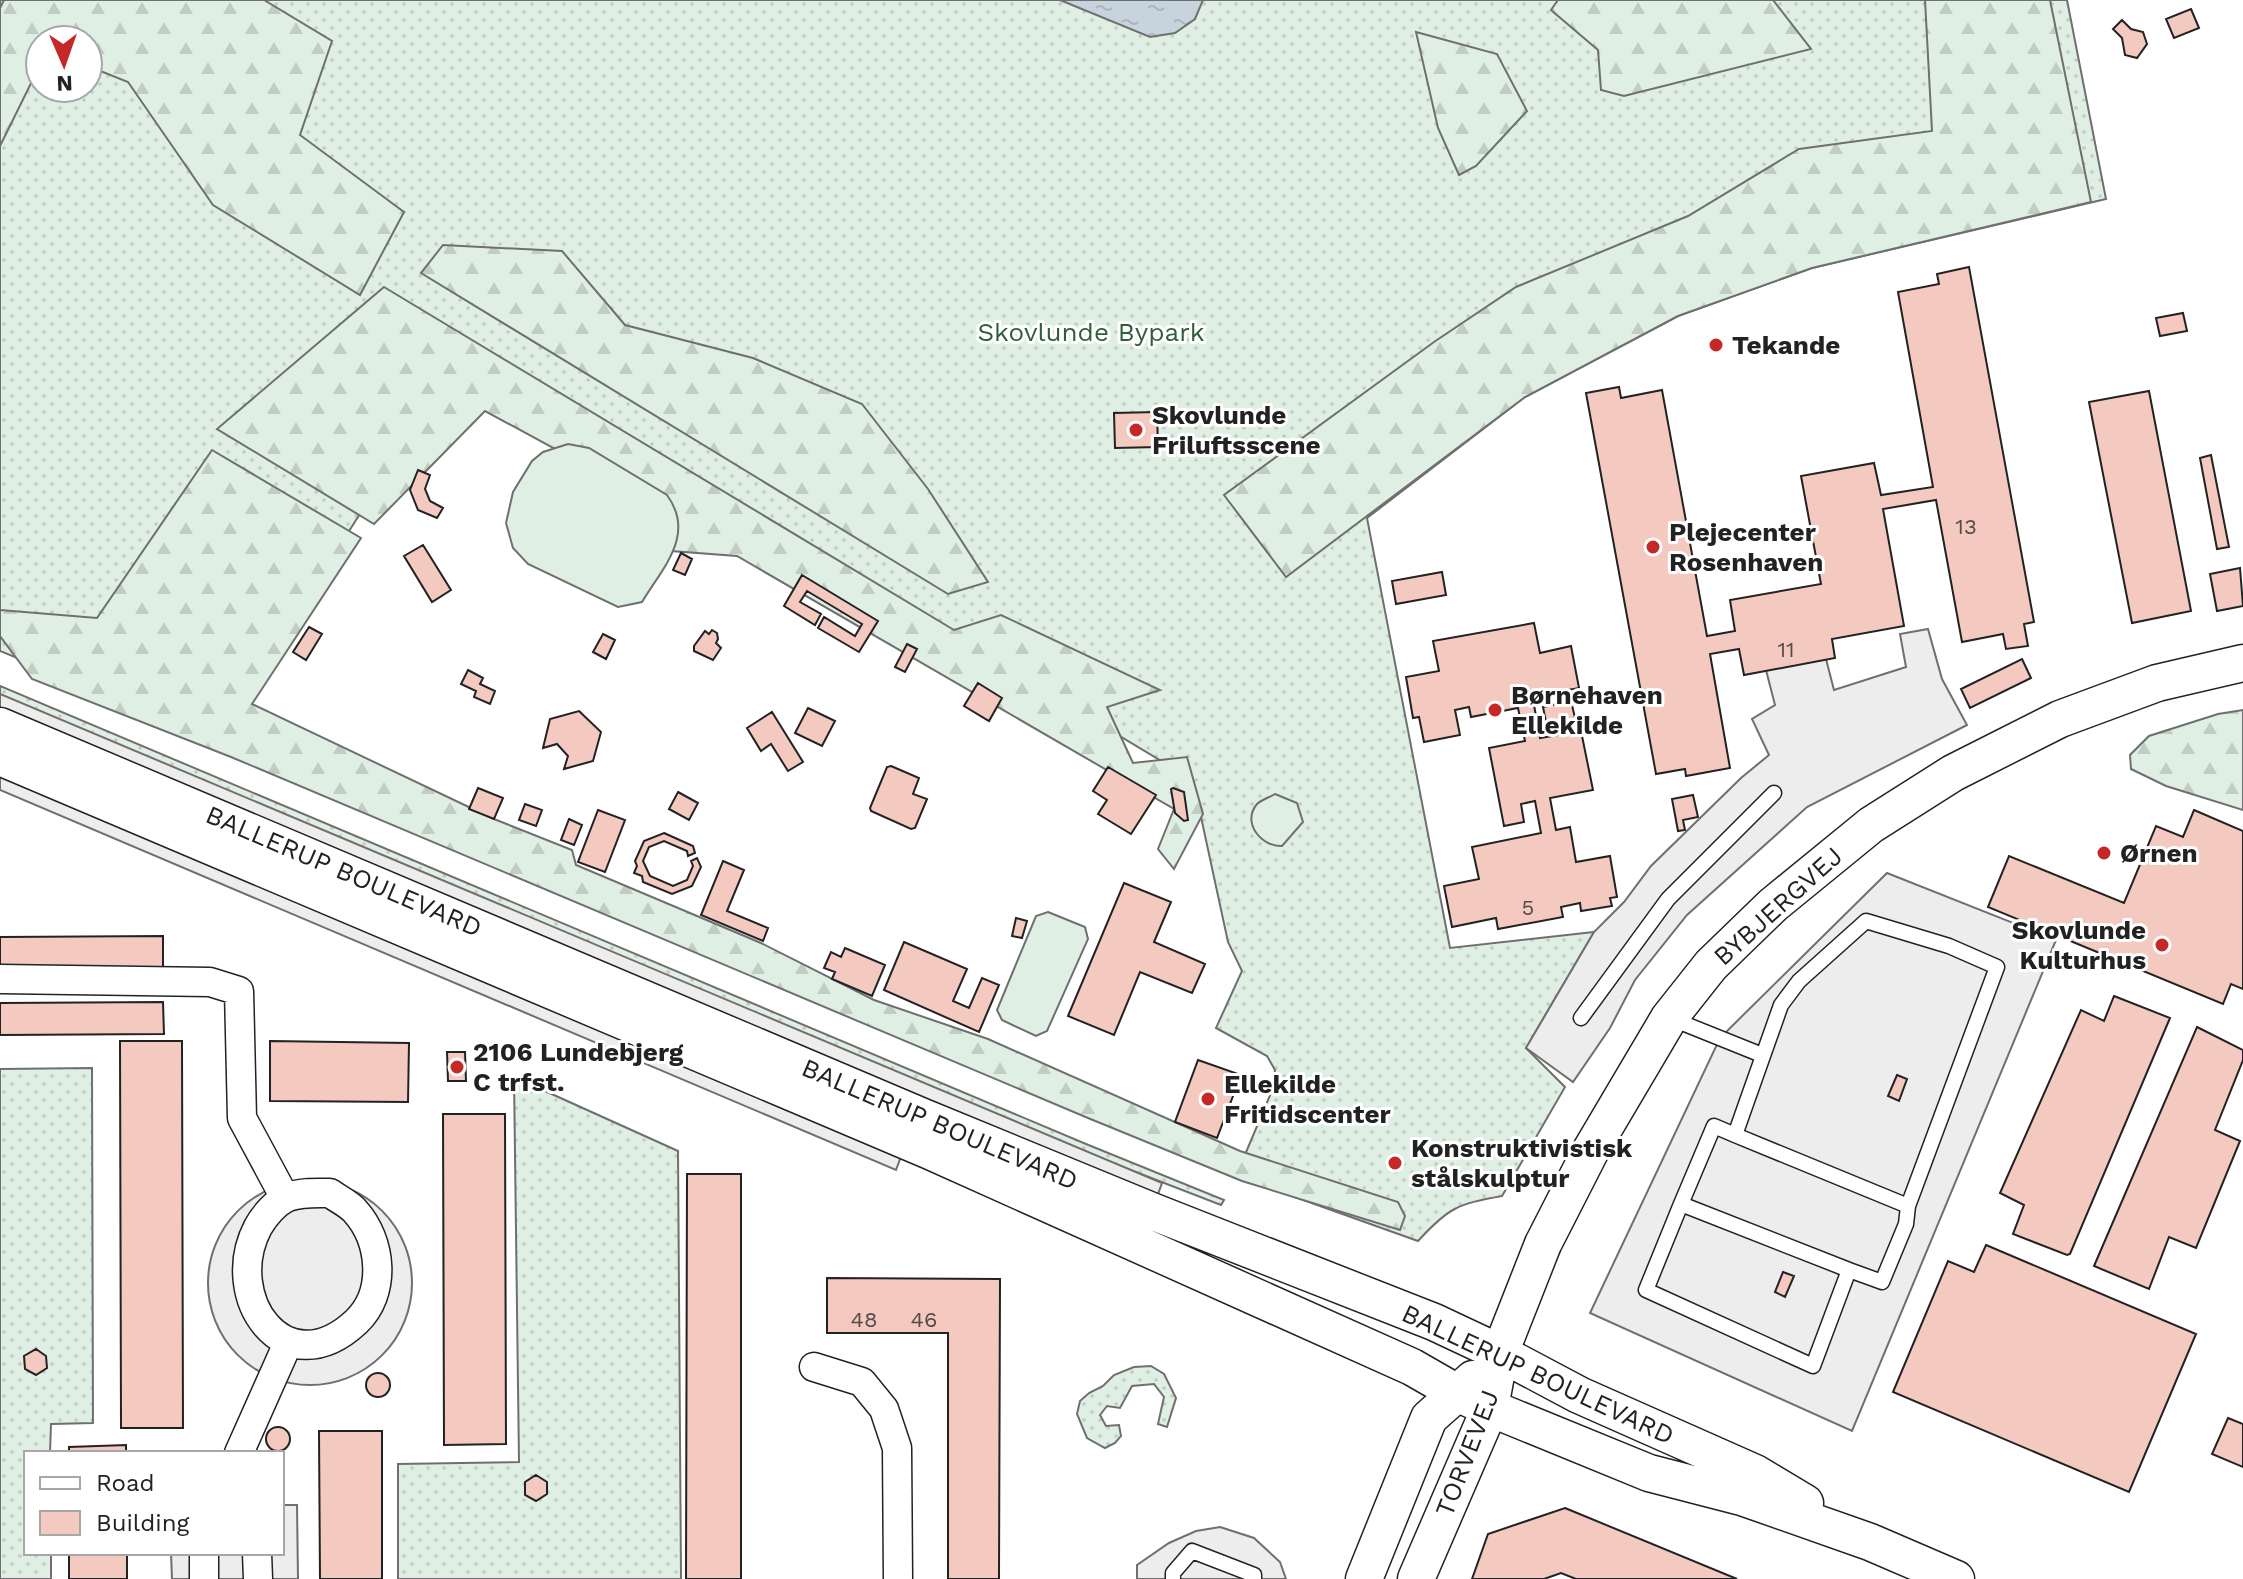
<svg xmlns="http://www.w3.org/2000/svg" width="2243" height="1579" font-family="'Work Sans',sans-serif">
<defs>
<pattern id="grass-dots" width="8" height="8" patternUnits="userSpaceOnUse" patternTransform="scale(2)"><rect width="8" height="8" fill="#e0efe3"/><path d="M2 2h.1M6 6h.1" fill="none" stroke="#c0cdc2" stroke-width="1.8" stroke-linecap="round"/></pattern>
<pattern id="forest-firs" width="22" height="20" patternUnits="userSpaceOnUse" patternTransform="scale(2)"><rect width="22" height="20" fill="#e0efe3"/><path d="M5 1l3.5 6h-7zM16 11l3.5 6h-7z" fill="#c0cdc2"/></pattern>
<pattern id="water-ripples" width="26" height="14" patternUnits="userSpaceOnUse" patternTransform="scale(2)"><rect width="26" height="14" fill="#c7d3dd"/><path d="M2 4q2-2 4 0t4 0M15 11q2-2 4 0t4 0" fill="none" stroke="#abb5bd"/></pattern>
</defs>
<rect width="100%" height="100%" fill="#fff"/>
<path fill="url(#grass-dots)" stroke="#6f6f6f" stroke-width="2" fill-rule="evenodd" d="M0,0H2067L2106,199L1812,268L1678,316L1525,397L1367,518L1450,948L1594,932L1526,1048L1565,1087L1502,1196C1458,1204 1449,1207 1418,1241L1236,1176L1271,1093L1275,1070L1267,1056L1216,1028L1242,971L1228,942L1193,780L468,345L216,739L0,651ZM40,40H88V88H40Z
M0,686L1086,1144L1224,1200L1221,1205L1097,1157L0,695Z
M92,1068L93,1423L51,1424L50,1453H26V1553H51V1579H0V1069Z
M514,1077L678,1151L681,1579H398V1464L519,1462Z
M1151,1366L1164,1374L1176,1398L1167,1427L1158,1424L1164,1397L1154,1384L1132,1386L1120,1408L1107,1406L1100,1415L1106,1426L1119,1425L1121,1436L1115,1443L1105,1448L1087,1438L1077,1414L1080,1401L1089,1393L1103,1386L1114,1375L1134,1367Z"/>
<path fill="url(#forest-firs)" stroke="#6f6f6f" stroke-width="2" d="M4,0H264L332,41L300,135L404,212L360,295L213,205L128,82L88,66V40H40V65L0,146V8Z
M1558,0H1773L1811,49L1624,96L1601,90L1598,50L1551,10Z
M1925,0H2050L2091,202L1812,268L1678,316L1525,397L1286,577L1224,495L1434,342L1516,287L1688,216L1799,149L1932,131Z
M1416,32L1497,54L1527,111L1476,166L1459,175L1438,128Z
M443,245L562,251L625,325L753,358L862,404L928,489L988,582L948,594L421,273Z
M384,287L954,630L1001,615L1160,690L1107,707L1133,763L1187,757L1203,814L1174,869L1158,849L1174,809L737,556L671,551L662,507L485,411L374,524L217,429Z
M212,450L361,538L252,704L494,819L572,850L576,865L761,943L874,1000L988,1039L1240,1151L1398,1202L1405,1216L1400,1230L1242,1181L1088,1118L231,757L32,679L0,636V610L97,618Z
M2243,710V810L2166,786L2131,769L2130,755L2149,736L2218,714Z"/>
<path fill="#e0efe3" stroke="#6f6f6f" stroke-width="2" d="M568,444L589,448L667,495C696,535 663,567 642,602L618,607L528,564L513,548L506,523L513,492L532,461L543,452Z
M1275,794L1297,803L1303,822L1282,846C1262,847 1241,823 1257,804C1261,800 1270,797 1275,794Z
M1048,912L1085,927L1088,939L1047,1031L1036,1036L1002,1020L997,1010L1036,916Z"/>
<path fill="#ededed" stroke="#6f6f6f" stroke-width="2" d="M1928,629L1942,679L1967,725L1807,807L1687,915L1635,980L1610,1028L1573,1082L1526,1048L1594,932L1624,902L1651,866L1741,778L1769,755L1752,719L1775,705L1766,670L1826,659L1834,690L1906,667L1900,634Z
M0,694L1162,1183L1157,1197L0,713Z
M0,769L903,1151L896,1170L0,790Z
M1887,873L2056,940L1852,1431L1590,1313L1720,1038Z
M208 1283a102 102 0 1 1 204 0a102 102 0 1 1-204 0Z
M282,1505H297L298,1579H172L171,1553H282Z
M1220,1527L1254,1538L1280,1562L1286,1579H1137V1565L1169,1543L1196,1531Z"/>
<path fill="url(#water-ripples)" stroke="#6f6f6f" stroke-width="2" d="M1060,0H1203L1195,19L1175,33L1150,37Z"/>
<path fill="#f3c9c0" stroke="#222" stroke-width="2" d="M2191,9L2199,28L2174,38L2166,19Z
M2122,20L2131,29L2143,32L2147,44L2137,58L2125,55L2122,38L2113,29Z
M1969,267L2034,622L2024,624L2028,646L2006,649L2003,634L1962,642L1936,500L1883,509L1904,626L1832,639L1835,658L1744,675L1739,649L1710,654L1730,768L1686,776L1685,769L1656,774L1586,393L1619,387L1621,398L1662,390L1707,636L1735,631L1730,600L1821,584L1801,476L1874,463L1881,495L1933,487L1898,292L1939,284L1937,274Z
M2183,313L2187,331L2160,336L2156,318Z
M2149,391L2191,611L2132,623L2089,402Z
M1157,412L1158,447L1115,448L1114,413Z
M2211,455L2229,547L2217,549L2200,458Z
M418,470L430,475L425,489L430,501L443,508L437,518L418,510L410,490Z
M423,545L451,590L432,602L404,556Z
M681,553L692,559L685,575L673,570Z
M2240,568L2243,606L2217,611L2210,574Z
M1442,572L1446,595L1396,604L1392,581Z
M802,575L878,621L859,652L818,628L824,617L855,636L862,624L807,591L800,602L821,614L815,625L784,606Z
M1534,623L1540,653L1571,646L1579,688L1535,696L1536,705H1534L1540,738L1581,731L1593,790L1550,798L1556,830L1570,827L1576,862L1610,856L1617,897L1610,898L1612,906L1581,911L1580,903L1561,907L1563,917L1498,929L1496,918L1452,927L1444,886L1479,879L1472,847L1541,833L1535,801L1521,804L1524,822L1504,826L1489,748L1525,741L1518,708L1471,717L1469,707L1455,710L1460,735L1424,742L1419,717L1413,718L1406,677L1439,671L1433,641Z
M309,627L322,634L306,660L293,652Z
M712,630L717,633L718,639L716,643L721,648L713,660L694,651V646L705,631L709,634Z
M603,634L615,640L606,659L593,652Z
M907,644L917,649L905,672L895,667Z
M2022,659L2031,678L1970,708L1961,689Z
M468,670L483,678L480,684L495,691L490,704L474,697L476,691L461,684Z
M978,683L1002,698L989,721L964,706Z
M1571,701L1577,726L1548,732L1543,707Z
M808,708L835,721L822,746L795,733Z
M579,711L601,732L593,761L564,769L568,756L557,744L543,748L550,719Z
M772,712L803,762L788,771L771,744L761,751L747,728Z
M891,766L919,778L913,794L927,799L915,828L911,829L871,811L870,808L887,767Z
M1108,767L1156,795L1131,834L1098,814L1107,800L1093,791Z
M478,788L503,798L494,819L469,809Z
M1173,788L1184,792L1188,820L1184,821L1175,813L1171,789Z
M678,792L698,803L689,820L669,809Z
M1693,795L1698,817L1683,820L1685,830L1678,831L1672,799Z
M525,804L542,810L536,826L519,820Z
M598,810L625,820L605,872L578,862Z
M2194,810L2243,831V989L2231,984L2223,1004L1988,907L2009,856L2124,903L2156,826L2183,837Z
M569,819L582,825L574,845L561,840Z
M664,833L693,846L695,853L688,856L687,851L664,841L649,847L643,861L650,876L673,886L687,880L693,866L691,861L697,858L701,867L692,886L672,894L643,882L642,876L634,873L637,866L635,861L644,841Z
M723,861L744,870L727,911L768,928L763,941L701,915Z
M1124,883L1171,902L1154,942L1205,964L1192,993L1140,972L1114,1035L1068,1016Z
M1016,918L1027,921L1022,938L1012,936Z
M163,936V967L0,968V937Z
M904,942L967,969L953,1001L969,1008L982,978L999,985L979,1032L884,990Z
M845,948L885,965L872,996L832,979L835,972L824,968L831,952L841,957Z
M2114,996L2170,1018L2070,1254L2067,1255L2013,1234L2024,1205L2000,1193L2081,1010L2104,1021Z
M163,1002L164,1034L0,1035V1003Z
M2197,1027L2243,1050V1060L2215,1130L2240,1141L2196,1248L2169,1237L2149,1289L2094,1266Z
M120,1041H182L183,1428H121Z
M270,1041L409,1043L408,1102L270,1101Z
M447,1052H465L466,1081H448Z
M1198,1060L1241,1075L1217,1138L1175,1122Z
M1897,1075L1907,1079L1899,1101L1888,1096Z
M443,1114H505L506,1444L444,1445Z
M687,1174H741V1579H686Z
M1986,1245L2196,1334L2129,1492L1893,1392L1948,1261L1974,1272Z
M1783,1272L1794,1276L1785,1297L1775,1292Z
M827,1278L1000,1279L999,1579H948V1333H827Z
M36,1349L46,1356L47,1368L36,1375L25,1369L24,1356Z
M366 1385a12 12 0 1 1 24 0a12 12 0 1 1-24 0Z
M2228,1418L2243,1424V1467L2212,1454Z
M266 1439a12 12 0 1 1 24 0a12 12 0 1 1-24 0Z
M319,1431H382V1579H320Z
M126,1445V1453H69V1447Z
M536,1475L547,1482V1494L536,1501L525,1495V1482Z
M1565,1508L1737,1579H1576L1561,1573L1544,1579H1472L1488,1534Z
M69,1553H127V1579H69Z"/>
<g fill="none" stroke-linecap="round" stroke-linejoin="round">
<defs>
<path id="service" d="M1581,1018L1668,899L1774,793
M1670,1018L1762,1055
M1681,1204L1646,1290L1813,1366L1849,1270L1681,1204L1714,1126L1735,1135L1908,1206L1997,967L1949,946L1866,921L1799,981L1781,1005L1735,1135
M1849,1270L1882,1282L1906,1224L1908,1206
M1173,1579V1573L1192,1551L1254,1575V1579"/>
<path id="minor" d="M0,979L210,982L239,991L242,1118L285,1198
M330,1193C338,1199 349,1204 355,1211C382,1241 387,1293 356,1322C285,1388 221,1297 258,1227C264,1216 276,1202 288,1197C301,1192 316,1193 330,1193Z
M814,1367L862,1382L884,1409L897,1448L898,1579
M239,1453L288,1343
M257,1553L258,1579
M204,1579V1553"/>
<path id="tertiary" d="M0,726L923,1117L1154,1212L1434,1322L1500,1353L1579,1395L1755,1473L1805,1503
M0,757L930,1151L1412,1367L1459,1394L1490,1408L1649,1473L1742,1497L1870,1542L1956,1579
M1364,1579L1429,1418L1473,1379
M1416,1579L1490,1408L1500,1353L1543,1244L1591,1150L1669,1018L1711,965L1773,905L1871,825L1953,773L2060,719L2157,683L2243,663"/>
</defs>
<use href="#service" stroke="#222" stroke-width="17"/>
<use href="#minor" stroke="#222" stroke-width="31"/>
<use href="#tertiary" stroke="#222" stroke-width="39"/>
<use href="#service" stroke="#fff" stroke-width="14"/>
<use href="#minor" stroke="#fff" stroke-width="28"/>
<use href="#tertiary" stroke="#fff" stroke-width="36"/>
</g>
<g fill="#c62828" stroke="#fff" stroke-width="3">
<circle cx="1716" cy="345" r="8"/>
<circle cx="1136" cy="430" r="8"/>
<circle cx="1653" cy="547" r="8"/>
<circle cx="1495" cy="710" r="8"/>
<circle cx="2104" cy="853" r="8"/>
<circle cx="2162" cy="945" r="8"/>
<circle cx="457" cy="1067" r="8"/>
<circle cx="1208" cy="1099" r="8"/>
<circle cx="1395" cy="1163" r="8"/>
</g>
<g text-anchor="middle" stroke-width="6" stroke-linejoin="round" paint-order="stroke">
<g font-size="22" fill="#564c4a">
<text x="1966" y="534">13</text>
<text x="1786" y="657">11</text>
<text x="1528" y="915">5</text>
<text x="864" y="1327">48</text>
<text x="924" y="1327">46</text>
</g>
<g font-size="26" fill="#2f5e38" stroke="#fff">
<text x="1091" y="341">Skovlunde Bypark</text>
</g>
<g font-size="26" font-weight="bold" fill="#222" stroke="#fff" text-anchor="start">
<text x="1732" y="354">Tekande</text>
<text x="1152" y="424">Skovlunde<tspan x="1152" dy="30">Friluftsscene</tspan></text>
<text x="1669" y="541">Plejecenter<tspan x="1669" dy="30">Rosenhaven</tspan></text>
<text x="1511" y="704">Børnehaven<tspan x="1511" dy="30">Ellekilde</tspan></text>
<text x="2120" y="862">Ørnen</text>
<text x="2146" y="939" text-anchor="end">Skovlunde<tspan x="2146" dy="30">Kulturhus</tspan></text>
<text x="473" y="1061">2106 Lundebjerg<tspan x="473" dy="30">C trfst.</tspan></text>
<text x="1224" y="1093">Ellekilde<tspan x="1224" dy="30">Fritidscenter</tspan></text>
<text x="1411" y="1157">Konstruktivistisk<tspan x="1411" dy="30">stålskulptur</tspan></text>
</g>
<g font-size="26" fill="#222" stroke="#fff">
<text transform="translate(344 871) rotate(23)" y="9">BALLERUP BOULEVARD</text>
<text transform="translate(1778 906) rotate(-42)" y="9">BYBJERGVEJ</text>
<text transform="translate(940 1124) rotate(23)" y="9">BALLERUP BOULEVARD</text>
<text transform="translate(1538 1374) rotate(25)" y="9">BALLERUP BOULEVARD</text>
<text transform="translate(1467 1453) rotate(-69)" y="9">TORVEVEJ</text>
</g>
</g>
<rect x="24" y="1451" width="260" height="104" fill="#ffffff" stroke="#a7a7a7" stroke-width="2"/>
<rect x="40" y="1477" width="40" height="12" fill="#ffffff" stroke="#a7a7a7" stroke-width="2"/>
<text x="96" y="1491" font-size="24" fill="#222222">Road</text>
<rect x="40" y="1511" width="40" height="24" fill="#f3c9c0" stroke="#a7a7a7" stroke-width="2"/>
<text x="96" y="1531" font-size="24" fill="#222222">Building</text>
<g transform="translate(64 64) rotate(178)"><circle r="38" fill="#ffffff" stroke="#a7a7a7" stroke-width="2"/>
<path d="M0-6L14 30L0 20L-14 30Z" fill="#c62828"/>
<text y="-12" font-size="22" font-weight="bold" text-anchor="middle" fill="#222222">N</text>
</g>
</svg>
